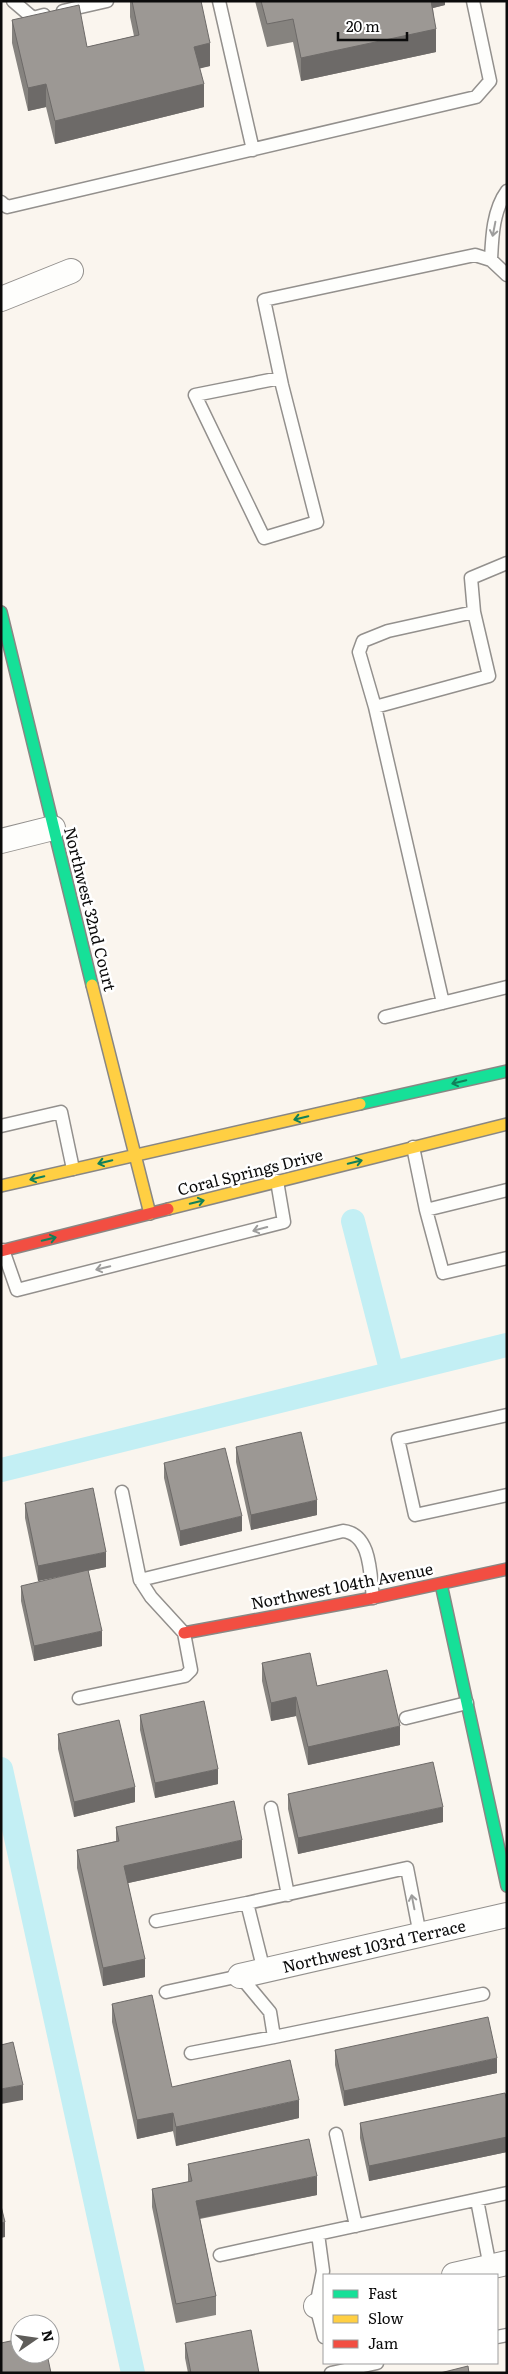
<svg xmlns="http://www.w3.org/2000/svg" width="508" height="2374" font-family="Literata,serif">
<rect width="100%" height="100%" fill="#faf5ee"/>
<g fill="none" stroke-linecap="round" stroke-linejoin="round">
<path stroke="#c3eff4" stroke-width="24" d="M353,1221L392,1373
M1,1470L507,1345
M1,1769L133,2373"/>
<defs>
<path id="lane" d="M13,1L33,18L44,15
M219,1L253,150
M63,11L107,1
M1,202L7,207L476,97L490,81L473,1
M491,260C492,237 493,210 507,191
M280,378L195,395L264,538L317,522L282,385L264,300L475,255L491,260L507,275
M375,707L489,676L474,612
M443,1003L375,707L359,652L363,641L388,631L474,612L471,578L507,563
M385,1017L507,987
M1,1126L61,1112L73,1169
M413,1147L426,1210L507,1190
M426,1210L443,1273L507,1258
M3,1250L17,1290L284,1222L277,1181
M507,1415L398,1439L415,1515L507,1495
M140,1580L343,1531C372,1534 370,1576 373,1598
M79,1698L185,1676L191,1670L184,1633L151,1597L140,1580L122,1492
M406,1718L467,1703
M271,1808L288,1895
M156,1921L247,1903
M264,1971L247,1903L407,1868L420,1935
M166,1992L240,1976L270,2012L274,2037L191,2053
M274,2037L483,1994
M336,2134L356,2226
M477,2200L490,2267
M318,2234L323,2271L316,2306L324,2337
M220,2255L507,2193
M497,2337L507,2335
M331,2373L377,2363"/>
<path id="street" d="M1,299L71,271
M1,841L53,828
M240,1976L507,1915
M454,2275L507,2263
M316,2306L324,2304"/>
<path id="fast" d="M1,612L92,985
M360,1104L507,1071
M441,1584L507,1886"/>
<path id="slow" d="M92,985L150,1214
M1,1186L360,1104
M168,1209L507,1124"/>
<path id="jam" d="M1,1251L168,1209
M184,1633L373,1598L507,1569"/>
</defs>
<use href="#lane" stroke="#93908d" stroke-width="15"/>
<use href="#street" stroke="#93908d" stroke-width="26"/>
<use href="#fast" stroke="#898784" stroke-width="14"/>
<use href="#slow" stroke="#898784" stroke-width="14"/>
<use href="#jam" stroke="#898784" stroke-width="14"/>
<use href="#lane" stroke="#fefefc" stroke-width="12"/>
<use href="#street" stroke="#fefefc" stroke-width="24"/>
<use href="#fast" stroke="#16e098" stroke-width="11"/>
<use href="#slow" stroke="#ffcf43" stroke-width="11"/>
<use href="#jam" stroke="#f24e42" stroke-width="11"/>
</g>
<path fill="#86837f" d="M130,1H201L210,66L199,68L204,107L55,144L46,107L28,111L12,43V20L87,47L134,36L130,17Z
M255,1H445V5L433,8L436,52L301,81L293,42L267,47Z
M236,1447L317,1515L251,1530L236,1462Z
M164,1463L242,1531L180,1546L164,1478Z
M25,1503L106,1567L38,1581L25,1518Z
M21,1586L102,1646L34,1661L21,1601Z
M262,1663L317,1686L400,1745L308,1765L296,1716L271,1721L262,1681Z
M140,1715L218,1784L155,1798L140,1730Z
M58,1734L135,1802L74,1817L58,1749Z
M288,1794L443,1822L298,1854L288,1809Z
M116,1827L242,1858L128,1883L145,1977L103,1986L77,1868V1850L116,1841Z
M112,2004L172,2087L299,2118L176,2146L173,2131L137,2139L112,2022Z
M335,2050L497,2073L344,2106L335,2065Z
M507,2101V2152L369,2181L360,2138V2123Z
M188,2164L317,2195L200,2219L216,2296V2315L176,2323L152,2207V2189L188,2182Z
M185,2343L259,2373H188L185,2358Z"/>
<path fill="#6d6a68" d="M429,1H445V5L429,9Z
M436,29V52L301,81V58Z
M210,43V66L194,70V47Z
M46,84V107L28,111V88Z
M204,84V107L55,144V121Z
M317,1500V1515L251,1530V1515Z
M242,1516V1531L180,1546V1531Z
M106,1552V1567L38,1581V1566Z
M102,1631V1646L34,1661V1646Z
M296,1697V1716L271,1721V1703Z
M400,1726V1745L308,1765V1747Z
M218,1769V1784L155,1798V1783Z
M135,1787V1802L74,1817V1802Z
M443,1807V1822L298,1854V1838Z
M242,1840V1858L124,1884V1866Z
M145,1959V1977L103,1986V1968Z
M497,2058V2073L344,2106V2091Z
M23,2085V2100L1,2104V2089Z
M299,2100V2118L176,2146V2127Z
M173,2113V2131L137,2139V2120Z
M507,2137V2152L369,2181V2166Z
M317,2176V2195L196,2219V2201Z
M5,2222V2237L1,2238V2223Z"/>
<path fill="#9c9894" stroke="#6d6a68" d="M132,1H201L210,43L194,47L204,84L55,121L46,84L28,88L12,20L79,5L87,47L139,35Z
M261,1H431L436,29L301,58L293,19L267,24Z
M301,1432L317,1500L251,1515L236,1447Z
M225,1448L242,1516L180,1531L164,1463Z
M93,1488L106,1552L38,1566L25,1503Z
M88,1570L102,1631L34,1646L21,1586Z
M310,1653L317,1686L387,1670L400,1726L308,1747L296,1697L271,1703L262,1663Z
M204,1701L218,1769L155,1783L140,1715Z
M119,1720L135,1787L74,1802L58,1734Z
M433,1762L443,1807L298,1838L288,1794Z
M234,1801L242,1840L124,1866L145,1959L103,1968L77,1850L119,1841L116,1827Z
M152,1995L172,2087L290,2060L299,2100L176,2127L173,2113L137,2120L112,2004Z
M488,2017L497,2058L344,2091L335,2050Z
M13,2042L23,2085L1,2089V2045Z
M505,2093L507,2101V2137L369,2166L360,2123Z
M309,2139L317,2176L196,2201L216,2296L176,2304L152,2189L192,2181L188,2164Z
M1,2206L5,2222L1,2223Z
M251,2330L259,2373H191L185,2343Z
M20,2339V2354H47L51,2373H1V2343Z
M468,2366L469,2373H440Z"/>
<defs><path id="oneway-shaft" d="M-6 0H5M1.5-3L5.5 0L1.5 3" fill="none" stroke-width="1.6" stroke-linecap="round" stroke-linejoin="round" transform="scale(1.25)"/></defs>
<g stroke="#9d9d9c">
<use href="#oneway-shaft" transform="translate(494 229) rotate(101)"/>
<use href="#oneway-shaft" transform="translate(260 1229) rotate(165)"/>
<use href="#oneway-shaft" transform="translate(103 1268) rotate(166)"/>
<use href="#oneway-shaft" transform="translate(413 1902) rotate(-101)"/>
</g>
<g stroke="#118059">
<use href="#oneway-shaft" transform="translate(459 1082) rotate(167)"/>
<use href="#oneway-shaft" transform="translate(301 1118) rotate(167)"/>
<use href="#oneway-shaft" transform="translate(105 1162) rotate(167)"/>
<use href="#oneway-shaft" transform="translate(355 1162) rotate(-14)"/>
<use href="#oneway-shaft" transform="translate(37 1178) rotate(167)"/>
<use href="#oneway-shaft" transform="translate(197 1202) rotate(-14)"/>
<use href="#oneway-shaft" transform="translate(49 1239) rotate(-14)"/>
</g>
<g text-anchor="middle" stroke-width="5" stroke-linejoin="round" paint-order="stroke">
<g font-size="16" fill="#0b0b0b" stroke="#fff">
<text transform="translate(90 909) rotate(76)" y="6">Northwest 32nd Court</text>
<text transform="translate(250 1172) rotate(-14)" y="6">Coral Springs Drive</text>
<text transform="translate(342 1586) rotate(-11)" y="6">Northwest 104th Avenue</text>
<text transform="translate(374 1946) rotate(-13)" y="6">Northwest 103rd Terrace</text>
</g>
</g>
<rect width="508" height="2374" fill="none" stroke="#0b0b0b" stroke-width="5"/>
<rect x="323" y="2274" width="175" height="90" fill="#ffffff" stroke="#9d9d9d"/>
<rect x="333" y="2290" width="25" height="8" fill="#16e098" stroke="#9d9d9d"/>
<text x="368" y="2299" font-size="15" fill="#0b0b0b">Fast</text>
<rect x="333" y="2315" width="25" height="8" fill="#ffcf43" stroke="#9d9d9d"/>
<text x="368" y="2324" font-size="15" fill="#0b0b0b">Slow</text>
<rect x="333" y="2340" width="25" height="8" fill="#f24e42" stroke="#9d9d9d"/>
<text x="368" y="2349" font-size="15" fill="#0b0b0b">Jam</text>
<g transform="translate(35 2339) rotate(77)"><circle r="24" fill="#ffffff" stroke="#9d9d9d"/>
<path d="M0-4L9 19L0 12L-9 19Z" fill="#5f5d5a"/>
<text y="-8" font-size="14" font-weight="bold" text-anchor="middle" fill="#0b0b0b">N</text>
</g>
<path d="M338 32v8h69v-8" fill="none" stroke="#0b0b0b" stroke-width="2.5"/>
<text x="346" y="32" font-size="15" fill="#0b0b0b" stroke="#ffffff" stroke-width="4" paint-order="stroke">20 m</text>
</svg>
